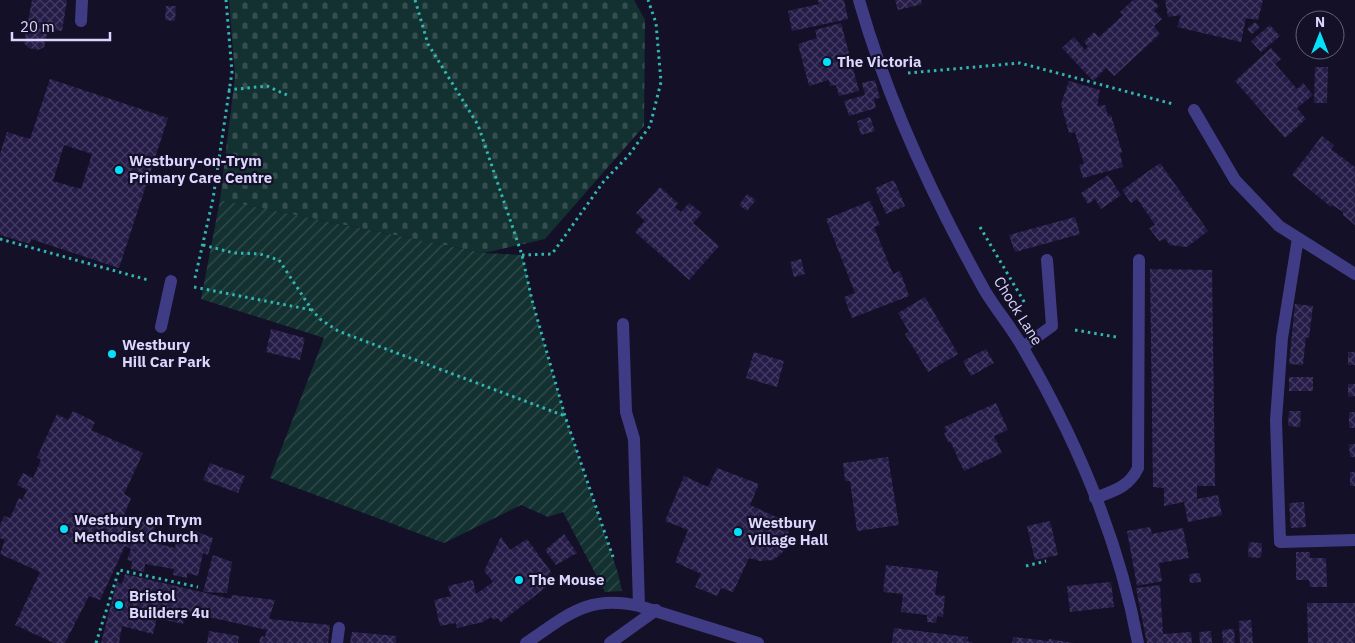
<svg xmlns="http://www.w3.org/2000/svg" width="1355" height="643" font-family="'IBM Plex Sans',sans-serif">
<defs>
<pattern id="cemetery-stones" width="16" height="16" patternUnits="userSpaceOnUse" patternTransform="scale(1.25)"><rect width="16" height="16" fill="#133130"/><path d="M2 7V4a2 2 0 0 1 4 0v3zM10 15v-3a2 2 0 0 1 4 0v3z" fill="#354e4f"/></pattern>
<pattern id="garden-furrows" width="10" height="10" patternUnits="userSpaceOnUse" patternTransform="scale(1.25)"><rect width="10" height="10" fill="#133130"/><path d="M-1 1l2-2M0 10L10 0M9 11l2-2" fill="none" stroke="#354e4f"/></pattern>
<pattern id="building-cross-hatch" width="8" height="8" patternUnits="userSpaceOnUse" patternTransform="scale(1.25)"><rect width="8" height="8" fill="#251c47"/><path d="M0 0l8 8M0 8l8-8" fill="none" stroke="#443c63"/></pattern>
</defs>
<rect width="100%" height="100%" fill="#141027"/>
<path fill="url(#cemetery-stones)" d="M229,0H634L645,20L644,126L545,239L484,253L220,200L235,76Z"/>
<path fill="url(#garden-furrows)" d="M220,200L484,253L522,255C545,362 581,467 617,570L622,591L605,592L563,512L548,517L521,505L444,543L270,478L324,338L201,299Z"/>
<path fill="url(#building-cross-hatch)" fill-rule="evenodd" d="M32,0H67L62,31L48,29L44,47L38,50L29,48L24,43Z
M818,0H844L848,19L792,31L788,11L819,4Z
M895,0H921L922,4L898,10Z
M1133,0H1153L1159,6L1154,10L1162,19L1154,26L1160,34L1114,76L1106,68L1093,81L1062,48L1074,37L1085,50L1088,47L1084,42L1094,32L1099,37L1123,15L1120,12Z
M1165,0H1263L1258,20L1246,18L1241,42L1177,27L1181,15L1168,17Z
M166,6H176L175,21L165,20Z
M1255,22L1260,27L1252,34L1247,29Z
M841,23L859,91L839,96L836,85L830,86L829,80L809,86L798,44L817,38L815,30Z
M1270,25L1280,36L1261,52L1251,41Z
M1271,48L1281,59L1275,64L1297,89L1303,83L1313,95L1297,108L1306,119L1285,138L1235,81Z
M1315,67H1328L1327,103H1314Z
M50,79L168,118L119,268L31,239L30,244L0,235V154L7,132L30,139ZM64,145L92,154L81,189L53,181Z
M875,80L880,98L874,99L876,108L849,116L844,101L865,95L862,83Z
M1069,81L1100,90L1097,106L1105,105L1108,116L1111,115L1122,152L1120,154L1123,167L1083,178L1079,165L1084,164L1075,132L1069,133L1061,104Z
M870,117L875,131L861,135L857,121Z
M1322,136L1334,145L1331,149L1355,167V225L1343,215V212L1332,205L1331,207L1292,175Z
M1160,163L1208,231L1187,247L1170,245L1165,239L1159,241L1149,228L1155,225L1147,213L1137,199L1131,203L1122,190Z
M1108,175L1121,195L1101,209L1095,199L1088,204L1081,193Z
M894,180L905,206L886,214L875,188Z
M660,187L678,203L675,207L681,212L689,203L702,213L693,223L719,246L689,280L635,232L645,221L636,213Z
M747,194L756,200L747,211L739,205Z
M870,201L880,225L874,227L893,274L900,271L909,296L852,318L844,297L855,293L826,219Z
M1075,217L1080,234L1015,252L1009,235Z
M801,259L805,274L794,277L790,262Z
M1150,269L1212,270L1215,486H1197V499L1218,495L1222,515L1188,522L1184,502L1164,506V488L1153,487Z
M925,297L958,354L928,372L905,334L909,332L898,313Z
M1295,304L1313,306L1309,338L1306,337L1303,365L1289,364Z
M271,329L305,338L300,360L266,352Z
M986,349L994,363L971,376L963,361Z
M754,352L784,361L777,387L746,378Z
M1348,352H1355V365H1348Z
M1289,377H1313V391H1289Z
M1348,384H1355V396L1348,397Z
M996,403L1008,430L994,436L1002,453L964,471L950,441L948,442L944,433L947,432L944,427Z
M73,411L95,422L91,430L143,453L124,494L131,498L120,525L137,533L143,520L156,523L151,542L175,548L176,542L183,543L190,529L213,538L208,555L203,553L198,576L187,573V578L173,575L174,569L145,564L144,572L131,569L132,561L127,560L131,549L125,546L100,600L89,596L65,643H54L15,625L40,572L0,554L5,540L0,538V525L4,516L10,518L19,498L22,500L27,490L17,485L23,473L33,478L41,460L37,457L57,414L68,420Z
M1289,411H1301L1300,427L1288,426Z
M1349,412H1355V428H1349Z
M1349,444H1355V457H1350Z
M888,457L899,525L857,531L850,481H845L843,463Z
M210,463L245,476L238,493L203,480Z
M717,468L759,484L750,505L785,521L789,534L788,546L780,555L773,560L760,561L749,558L733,592L721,588L717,596L695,587L701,574L675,562L688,530L665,521L684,476L708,487Z
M1350,472H1355V486H1350Z
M1304,502L1306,527L1291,528L1289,503Z
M1050,521L1058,555L1035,560L1027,526Z
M1150,527L1152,534L1183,528L1189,558L1159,563L1162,581L1137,586L1127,531Z
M564,534L577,553L556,565L545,550Z
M501,537L510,550L527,539L551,572L545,579L549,585L501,622L498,618L494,620L491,617L483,622L457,628L456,623L440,626L434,600L451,596L448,586L473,580L476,594L493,582L484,571Z
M1249,542L1262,543L1261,558L1248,557Z
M1296,552H1310V558H1326L1327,587H1310L1309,580H1296Z
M213,555L232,562L227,593L203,592Z
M886,565L938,571L935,595L945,596L943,617L937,616L936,623L927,622V615L901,612L903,594L883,592Z
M1200,573L1201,582L1190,583L1189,574Z
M125,574L231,599L232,595L275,600L269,619L330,625L328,643H259L261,636L265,637L267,630L186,612L183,624L157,618L153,634L122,626L119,643H101L117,582L122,584Z
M1111,582L1114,607L1070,612L1067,586Z
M1160,585L1163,634L1191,632L1192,643H1147L1136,588Z
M1307,603H1355V643H1308Z
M1251,620L1253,643H1240L1239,621Z
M894,628L968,637L967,641L973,643H892Z
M1234,629L1235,643H1223L1222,630Z
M209,631L239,636L238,643H207Z
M1211,631L1212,643H1200L1199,632Z
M352,632L396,636V643H350Z
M1013,637L1049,641V639L1073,643H1012Z"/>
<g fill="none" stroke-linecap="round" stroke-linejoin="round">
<path stroke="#31b7b1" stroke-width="3" stroke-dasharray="2.5 4" stroke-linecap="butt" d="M415,0L428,44L478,125L522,255L532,300L565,416L613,557
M908,73L1020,63L1173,104
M228,90L267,86L287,95
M980,227L1026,305
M0,239L148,280
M203,245L234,253L260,254L279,260L312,310L320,319L338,331L565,416
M522,255L552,254L604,181L629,155L650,126L661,82L656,23L648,0
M195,278L213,199L232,72L226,0
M194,287L312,310
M1075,330L1116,337
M1026,566L1046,561
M96,643L119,570L198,587"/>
<path stroke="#3f3c85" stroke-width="12" d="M859,0C888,102 933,198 985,291C997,311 1012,328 1023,348C1076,439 1119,539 1138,643
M81,21L82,0
M1194,110L1235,180L1279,226L1355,274
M1298,238L1282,338L1276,420L1280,542L1355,540
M623,324L626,412L634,439L639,606
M161,327L171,281
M1023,347L1052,326L1047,260
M1095,498C1114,491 1129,487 1138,468L1139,260
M337,643L339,628
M526,643C567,616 587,594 639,606L758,643
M610,643L656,610"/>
</g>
<g fill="#05e0fb" stroke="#141027" stroke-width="2">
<circle cx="827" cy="62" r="5"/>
<circle cx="119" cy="170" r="5"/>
<circle cx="112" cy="354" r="5"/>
<circle cx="64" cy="529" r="5"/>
<circle cx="738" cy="532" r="5"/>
<circle cx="519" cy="580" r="5"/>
<circle cx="119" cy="605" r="5"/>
</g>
<g text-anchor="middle" stroke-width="4.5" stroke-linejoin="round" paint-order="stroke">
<g font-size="15" font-weight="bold" fill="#dbd6fe" stroke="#141027" text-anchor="start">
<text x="837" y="67">The Victoria</text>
<text x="129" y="166">Westbury-on-Trym<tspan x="129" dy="17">Primary Care Centre</tspan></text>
<text x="122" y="350">Westbury<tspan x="122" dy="17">Hill Car Park</tspan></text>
<text x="74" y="525">Westbury on Trym<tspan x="74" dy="17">Methodist Church</tspan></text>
<text x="748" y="528">Westbury<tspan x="748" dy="17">Village Hall</tspan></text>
<text x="529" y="585">The Mouse</text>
<text x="129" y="601">Bristol<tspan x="129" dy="17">Builders 4u</tspan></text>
</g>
<g font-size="15" fill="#dbd6fe" stroke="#141027">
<text transform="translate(1018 311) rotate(58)" y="5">Chock Lane</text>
</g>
</g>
<g transform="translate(1320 35)"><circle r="24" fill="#141027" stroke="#645f7d"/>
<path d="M0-4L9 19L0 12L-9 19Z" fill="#05e0fb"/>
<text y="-8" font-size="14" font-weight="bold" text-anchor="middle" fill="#dbd6fe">N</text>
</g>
<path d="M12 32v8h98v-8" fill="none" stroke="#dbd6fe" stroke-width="2.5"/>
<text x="20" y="32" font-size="15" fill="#dbd6fe" stroke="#141027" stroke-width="4" paint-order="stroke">20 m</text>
</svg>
